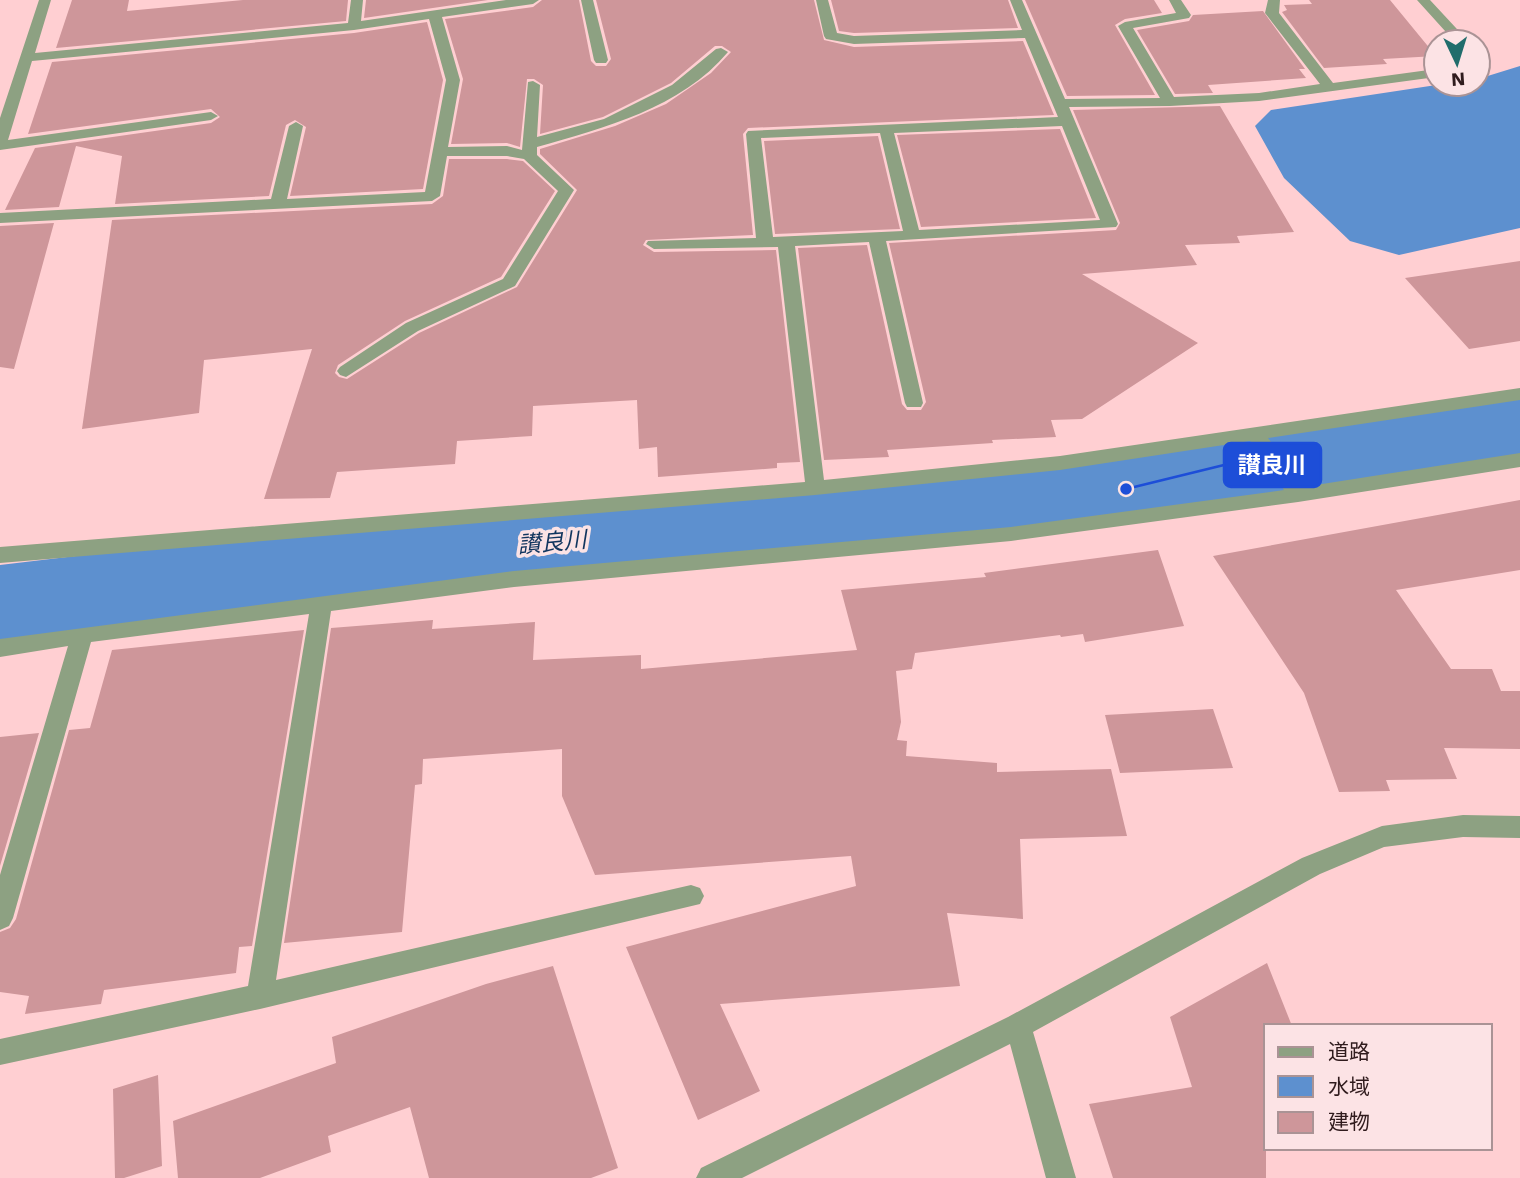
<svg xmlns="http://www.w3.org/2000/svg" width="1520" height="1178" font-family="'Work Sans','Noto Sans JP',sans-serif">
<rect width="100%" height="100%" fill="#ffcfd2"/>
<path fill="#5d90cf" d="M1520,66V228L1399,255L1350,241L1284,178L1255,126L1271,110L1443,84H1478V79Z"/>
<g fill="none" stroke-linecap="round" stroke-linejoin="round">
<path fill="#5d90cf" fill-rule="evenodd" d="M1520,397V459L1226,504L1126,522L361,596L0,643V565L361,522L1126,456L1226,438Z"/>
</g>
<path fill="#ce969a" d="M72,0H129L127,11L243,0H348L346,21L56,48Z
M366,0H488L364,18Z
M542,0H579L591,61L596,66H606L611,59L596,0H814L824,40L854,47L1023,41L1054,115L748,128L743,134L753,235L646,240L643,245L654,252L776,250L800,462L777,463V468L658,477L657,447L639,449L637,400L533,406L532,436L457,441L455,464L337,472L330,498L264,499L312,349L204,360L199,413L82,429L112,220L432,204L443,196L449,159H507L523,161L555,191L501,277L405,321L338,365L335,373L339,377L347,379L419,333L517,287L577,190L540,154V149L615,126L666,104L711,73L731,52L722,46H715L671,83L603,117L540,134L543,85L534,79H527L520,147L507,143L451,144L463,79L445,19L533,7Z
M831,0H1008L1018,28L854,33L839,31Z
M1025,0H1154L1162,13L1125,19L1115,25L1155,95L1067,96Z
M1309,0H1390L1436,56L1383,59L1387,64L1324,68L1282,12L1287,10L1284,5L1312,4Z
M1263,11L1305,69H1299L1306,78L1208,85L1213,93L1175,94L1137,30L1189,21L1193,15Z
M427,22L443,80L423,189L290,196L306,127L295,120L286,125L269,196L115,204L122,156L76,146L59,207L5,210L35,148L211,123L220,117L211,109L28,134L52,62L354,33Z
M1220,106L1294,232L1237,236L1240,243L1185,245L1197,265L1082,274L1198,343L1082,419L1051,420L1056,437L992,440L993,443L887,450L889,457L824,460L798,248L867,245L902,404L907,410H921L926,402L889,243L1116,230L1120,223L1073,110Z
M1060,129L1096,218L921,227L897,135Z
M878,136L900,229L775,234L764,141Z
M54,223L14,369L0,367V226Z
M1520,261V341L1469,349L1405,278Z
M1520,500V570L1396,590L1451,669H1492L1501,691H1520V749L1444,748L1457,779L1386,780L1390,791L1339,792L1304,693L1213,556Z
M1158,550L1184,626L1085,642L1083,634L1061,637L1060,635L915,653L912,669L896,671L901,722L897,740L907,741L906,756L997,763V772L1111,769L1127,836L1020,839L1023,919L947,913L960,986L720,1004L760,1091L698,1120L626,947L856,886L851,856L595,875L562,796V749L423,759L422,784L415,785L402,932L284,943L331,628L433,620L432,629L535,622L533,660L641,655V669L857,650L841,590L986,577L984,573Z
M304,630L252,946L239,947L236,973L104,990L101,1004L25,1014L29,996L0,992V932L10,928L16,919L69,730L90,728L112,650Z
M1213,709L1233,768L1120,773L1105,715Z
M39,733L0,866V737Z
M1267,963L1292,1026H1266V1178H1113L1089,1104L1192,1087L1170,1017Z
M553,966L618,1168L591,1178H429L410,1107L328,1136L331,1152L260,1178H178L173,1121L336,1063L332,1037L486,984Z
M158,1075L162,1166L124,1178H115L113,1089Z"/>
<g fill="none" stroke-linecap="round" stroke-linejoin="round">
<path fill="#8da182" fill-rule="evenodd" d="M39,0H51L35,53L348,23L351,0H363L361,21L506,0H539L533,4L442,17L460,80L448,147L507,146L522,150L528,82L533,81L540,85L537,137L604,119L672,85L716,49L721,48L728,52C681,108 604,128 537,147V155L574,190L515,286L418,331L346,377L340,375L337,371L340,367L406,323L503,279L558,191L524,159L507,156H447L440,196L432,201L0,223V213L271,199L289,126L296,122L303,126L287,199L425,192L446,80L429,19L354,30L32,61L8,140L211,112L218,116L211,120L0,150V118Z
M581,0H593L608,60L606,63H596L594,60Z
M816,0H828L837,33L854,36L1022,30L1010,0H1022L1065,99L1160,98L1118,26L1125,22L1176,13L1169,0H1181L1191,15L1189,18L1133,28L1174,97L1259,93L1320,84L1265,13L1268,0H1280L1279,13L1333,83L1436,69V77L1259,101L1170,106L1069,107L1118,224L1116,227L886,241L923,403L921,407H907L905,403L869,242L795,246L824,480L1060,456L1520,388V400L1268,438L1303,487L1520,453V467L1298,502L1011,541L514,587L331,611L276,980L691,885L700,888L704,896L700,904L260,1009L0,1065V1039L248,986L309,614L91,642L13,918L9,926L0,930V875L68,646L0,657V639L514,571L1011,527L1284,490L1250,441L1060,470L815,495L0,563V547L805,482L778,247L654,249L646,244L648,241L756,238L746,134L748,131L1058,117L1025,38L854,44L826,39L824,36ZM1062,126L1100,220L919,230L894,133ZM880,133L903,231L773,237L761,138Z
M1417,0H1430L1469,42H1455Z
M1463,815L1520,816V838L1463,837L1384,847L1320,874L1033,1032L1076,1178H1046L1010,1044L742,1178H696L701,1168L1008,1017L1302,858L1382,826Z"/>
</g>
<g text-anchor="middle" stroke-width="7" stroke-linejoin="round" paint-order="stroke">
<g font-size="23" font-style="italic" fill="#11355e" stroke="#fce3e5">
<text transform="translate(552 542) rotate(-5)" y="8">讃良川</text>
</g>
</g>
<path fill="none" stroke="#1d4ed8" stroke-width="2.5" d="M1126 489L1224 465"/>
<circle fill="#1d4ed8" stroke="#fce3e5" stroke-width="2.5" cx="1126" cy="489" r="7"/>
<rect fill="#1d4ed8" stroke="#1d4ed8" stroke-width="2.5" x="1224" y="443" width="97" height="44" rx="7"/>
<g font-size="23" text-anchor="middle" font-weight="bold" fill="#fff">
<text x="1272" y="473">讃良川</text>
</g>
<rect x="1264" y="1024" width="228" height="126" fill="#fce3e5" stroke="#aa9395" stroke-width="2"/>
<rect x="1278" y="1047" width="35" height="10" fill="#8da182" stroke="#aa9395" stroke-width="2"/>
<text x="1328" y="1059" font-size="21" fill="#301b1d">道路</text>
<rect x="1278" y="1076" width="35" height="21" fill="#5d90cf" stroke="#aa9395" stroke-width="2"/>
<text x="1328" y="1094" font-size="21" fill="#301b1d">水域</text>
<rect x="1278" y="1112" width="35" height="21" fill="#ce969a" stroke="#aa9395" stroke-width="2"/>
<text x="1328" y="1129" font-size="21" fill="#301b1d">建物</text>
<g transform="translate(1457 63) rotate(176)"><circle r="33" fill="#fce3e5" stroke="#aa9395" stroke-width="2"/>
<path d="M0-5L12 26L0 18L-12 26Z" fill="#216d6c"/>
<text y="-10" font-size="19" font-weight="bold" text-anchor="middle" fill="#301b1d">N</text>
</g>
</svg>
